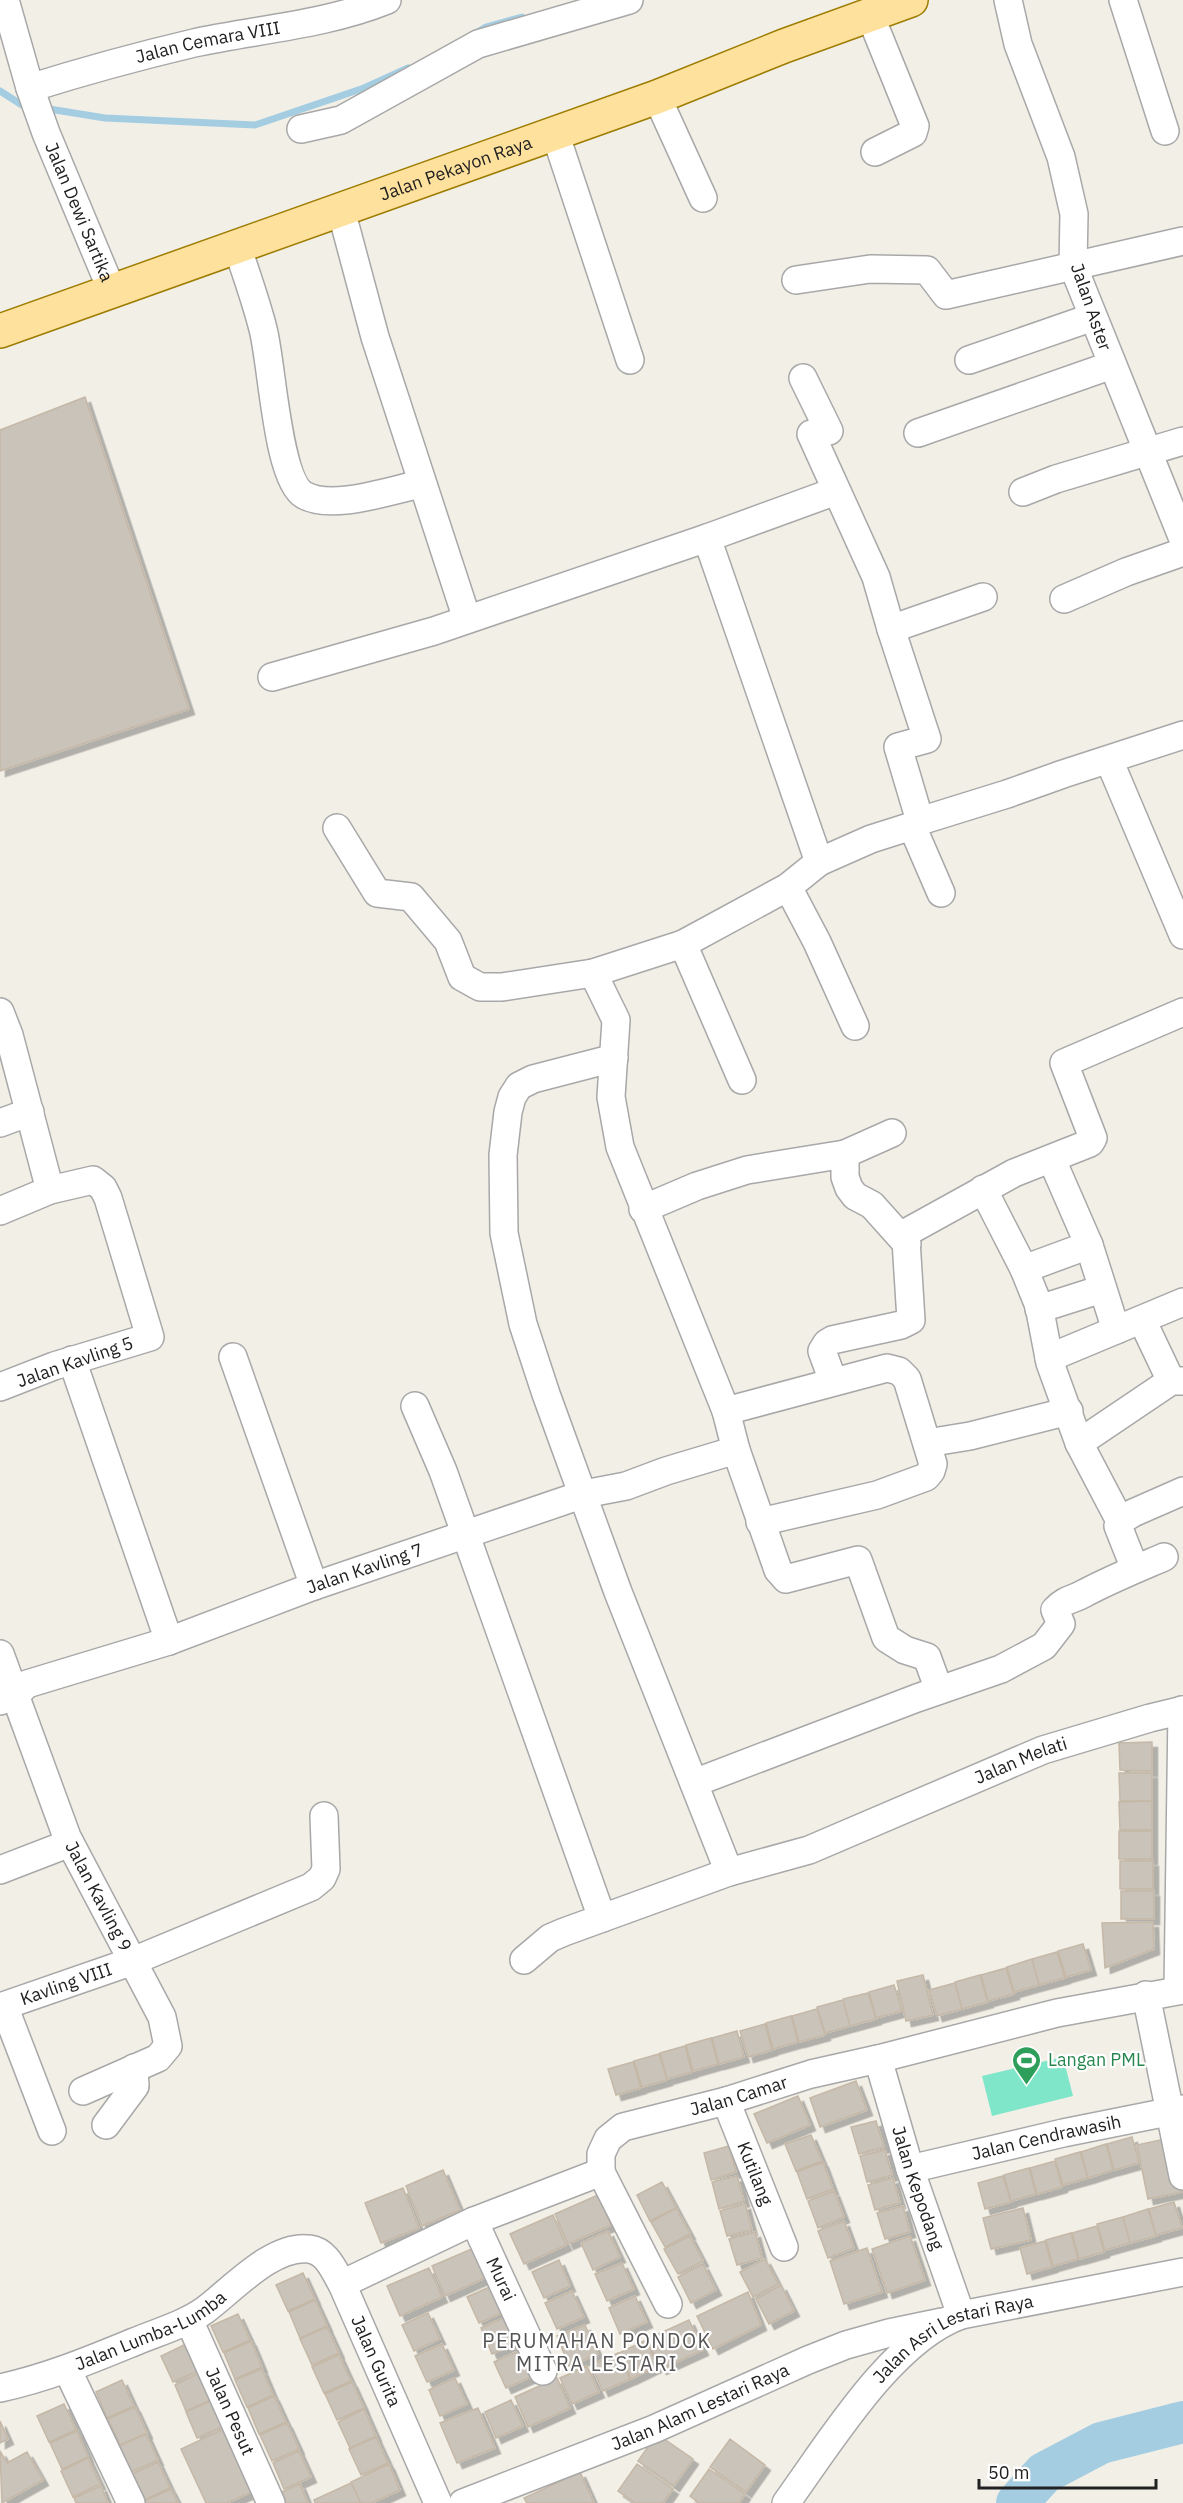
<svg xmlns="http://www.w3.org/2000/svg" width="1183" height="2503" font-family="'IBM Plex Sans',sans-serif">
<defs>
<filter id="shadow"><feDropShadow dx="5.5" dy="5.5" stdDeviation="0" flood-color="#0004"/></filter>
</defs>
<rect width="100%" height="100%" fill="#f2efe7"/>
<path fill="#7fe6ca" d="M1063,2057L1073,2096L992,2116L982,2076Z"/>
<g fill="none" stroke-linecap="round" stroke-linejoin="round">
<path stroke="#a4cde2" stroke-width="7" d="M476,33L486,27L522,17
M0,91L22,105L29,106
M43,108L105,118L255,125L364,88L408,68"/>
<path stroke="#a4cde2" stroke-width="42" d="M1017,2503L1044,2473L1101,2443L1183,2422"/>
</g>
<path fill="#cac3b9" stroke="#c5b8a7" stroke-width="1.5" filter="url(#shadow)" d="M85,397L189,709L0,771V430Z
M1152,1742V1771L1120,1770L1119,1743Z
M1119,1773H1152V1801H1120Z
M1152,1801V1830H1120L1119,1802Z
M1119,1831H1152V1859H1119Z
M1120,1861H1153V1889H1120Z
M1121,1891H1154V1919H1121Z
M1153,1922L1154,1949L1105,1968L1102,1923Z
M1083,1944L1091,1970L1066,1977L1058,1951Z
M1057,1952L1065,1978L1039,1985L1032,1959Z
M1032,1959L1039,1985L1014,1992L1007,1967Z
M1006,1968L1014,1994L988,2001L981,1975Z
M923,1975L933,2015L906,2021L897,1981Z
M980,1975L988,2002L962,2009L955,1982Z
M955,1983L962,2009L937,2016L929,1990Z
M894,1985L902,2011L876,2018L869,1992Z
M868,1993L876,2019L850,2026L843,1999Z
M843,2000L850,2026L825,2033L817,2007Z
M817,2009L825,2035L799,2042L792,2016Z
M791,2016L798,2042L773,2049L766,2023Z
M765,2024L772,2050L748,2057L740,2031Z
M737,2031L744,2057L719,2064L712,2038Z
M711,2038L718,2064L693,2071L686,2045Z
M685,2046L692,2072L667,2079L660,2053Z
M659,2054L667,2080L642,2087L634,2061Z
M633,2062L641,2088L616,2095L608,2069Z
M856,2081L867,2110L820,2127L810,2098Z
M798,2096L810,2125L767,2143L754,2114Z
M876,2121L884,2147L859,2154L851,2127Z
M811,2135L822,2161L796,2171L785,2144Z
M1132,2137L1139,2163L1114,2170L1107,2144Z
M1170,2138L1182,2192L1148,2199L1137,2145Z
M1106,2144L1113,2170L1088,2178L1081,2152Z
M729,2146L736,2172L711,2180L704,2153Z
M885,2150L892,2175L867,2182L860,2156Z
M1080,2152L1088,2178L1063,2185L1055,2159Z
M1055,2161L1062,2187L1037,2194L1030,2168Z
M823,2162L833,2189L807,2199L797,2172Z
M1029,2168L1036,2194L1011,2201L1004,2175Z
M443,2170L460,2210L422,2226L406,2186Z
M737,2176L744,2201L719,2209L712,2182Z
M1003,2176L1011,2202L985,2209L978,2183Z
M893,2178L900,2203L875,2210L868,2185Z
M662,2182L676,2208L650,2221L637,2195Z
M403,2188L419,2228L381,2243L365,2203Z
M834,2191L844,2217L818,2228L808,2201Z
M598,2195L611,2225L568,2244L555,2214Z
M1174,2202L1182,2228L1156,2235L1149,2209Z
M745,2204L752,2230L727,2236L720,2211Z
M903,2206L910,2232L885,2239L877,2213Z
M676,2208L690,2234L665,2247L651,2222Z
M1023,2208L1031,2240L991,2249L983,2218Z
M1148,2209L1156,2236L1130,2243L1123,2217Z
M553,2215L566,2245L524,2264L510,2234Z
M1123,2217L1130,2243L1105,2250L1097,2224Z
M844,2221L854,2248L828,2258L818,2231Z
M1097,2226L1104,2252L1079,2259L1072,2233Z
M608,2231L620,2257L593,2270L581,2243Z
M755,2232L762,2258L737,2265L729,2239Z
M1071,2233L1078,2259L1053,2266L1046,2240Z
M690,2236L703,2261L678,2274L664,2249Z
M910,2236L925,2280L887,2293L872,2249Z
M1045,2241L1052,2267L1027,2274L1020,2248Z
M474,2248L487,2277L445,2296L432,2266Z
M867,2248L882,2292L844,2304L830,2261Z
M765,2259L778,2284L753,2297L740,2272Z
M559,2260L570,2286L544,2298L532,2272Z
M622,2263L634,2289L607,2301L595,2274Z
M703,2264L716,2290L691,2303L678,2277Z
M429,2268L442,2297L400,2316L387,2286Z
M303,2273L315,2299L288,2311L276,2285Z
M494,2285L506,2311L479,2323L467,2297Z
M781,2285L794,2311L769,2324L756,2299Z
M572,2291L584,2317L557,2329L545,2303Z
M748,2292L761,2325L713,2349L697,2316Z
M635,2296L647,2322L620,2334L609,2308Z
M315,2300L327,2326L300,2338L289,2312Z
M428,2313L440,2339L414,2351L402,2325Z
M238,2314L250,2340L223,2352L211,2326Z
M508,2316L519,2342L492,2354L481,2328Z
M689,2320L703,2350L661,2369L647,2339Z
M585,2325L598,2354L569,2366L557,2336Z
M327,2327L339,2353L312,2365L300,2339Z
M646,2340L658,2366L631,2379L619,2353Z
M251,2341L262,2367L235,2379L224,2353Z
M188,2343L200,2370L173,2382L161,2356Z
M442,2344L454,2370L427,2382L415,2356Z
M521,2350L533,2376L506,2388L494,2362Z
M618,2353L630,2379L603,2391L591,2365Z
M339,2355L351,2381L324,2393L312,2367Z
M587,2366L599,2392L572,2404L560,2378Z
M262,2369L273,2395L247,2407L235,2380Z
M201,2372L213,2399L186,2411L175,2385Z
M455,2378L467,2404L440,2416L429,2390Z
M557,2378L570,2408L528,2427L515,2397Z
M122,2380L134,2406L107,2418L96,2392Z
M352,2382L364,2408L337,2420L325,2394Z
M274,2396L286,2422L259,2434L248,2408Z
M213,2400L224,2426L197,2438L186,2412Z
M511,2400L523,2426L496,2438L485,2412Z
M64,2404L76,2430L49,2442L37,2416Z
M135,2407L147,2433L120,2445L108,2419Z
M478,2408L495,2448L457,2463L440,2423Z
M364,2409L376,2436L350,2448L338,2422Z
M0,2421L8,2439L0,2443Z
M287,2423L299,2449L272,2461L260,2435Z
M228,2427L256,2490L227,2503H206L181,2449Z
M77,2431L88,2457L62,2469L50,2443Z
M146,2434L158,2460L131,2472L119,2446Z
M657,2434L693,2459L674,2486L638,2461Z
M376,2437L388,2463L361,2475L349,2449Z
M730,2439L765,2465L746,2492L710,2467Z
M0,2451L7,2463L27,2452L43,2480L2,2503Z
M299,2451L311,2477L284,2489L273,2463Z
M88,2458L100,2484L73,2497L61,2471Z
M158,2462L170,2488L144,2500L132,2474Z
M389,2464L400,2490L372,2503H361L351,2482Z
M637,2464L673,2489L663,2503H635L618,2491Z
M709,2469L745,2494L739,2503H699L690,2496Z
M580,2472L594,2503H527L524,2498Z
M351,2483L361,2503H315L314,2500Z
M300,2484L308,2503H276L273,2496Z
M101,2486L108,2503H76L74,2498Z
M171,2489L178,2503H145L144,2501Z"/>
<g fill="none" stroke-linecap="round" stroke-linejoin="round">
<defs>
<g id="minor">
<path id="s1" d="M5,0L30,88L46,133L112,291"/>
<path d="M1008,0L1018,44L1061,157L1074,214L1073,266L1183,539"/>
<path d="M1123,0L1165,131"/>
<path d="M870,15L915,126L913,133L875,152"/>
<path id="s2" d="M30,88C84,71 139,56 194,43C259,29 325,25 387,0"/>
<path d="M657,97L703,198"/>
<path d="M301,129L341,120L478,44L629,0"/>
<path d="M555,133L630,360"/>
<path d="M341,210L375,337L467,619"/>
<path d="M237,246C246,274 256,301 263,329C272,362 277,480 304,495C332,511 391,490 421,484"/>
<path d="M796,280L870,269L927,270L946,295L1183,241"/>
<path d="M969,360L1093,317"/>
<path d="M803,378L829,431L811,434L876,577L891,629L927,739L898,747L920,821"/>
<path d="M918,433L1112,365"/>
<path d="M1023,492L1056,479L1183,441"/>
<path d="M707,538L836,491"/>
<path d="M1064,599L1126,572L1183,552"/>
<path d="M891,629L983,597"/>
<path d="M272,677L434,631L707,538L819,862"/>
<path d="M1109,760L1183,935"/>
<path d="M912,826L941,893"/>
<path d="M337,828L377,893L411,897L448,941L462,977L480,987H502L593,973"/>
<path d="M788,887L817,942L855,1026"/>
<path d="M683,944L742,1080"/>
<path d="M0,1012L9,1035L50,1190"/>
<path d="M614,1058L533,1079L519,1086L512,1097L508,1112L503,1155L504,1233L523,1324L546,1394L618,1592L729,1872"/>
<path d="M0,1123L30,1112"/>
<path d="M845,1154V1177L849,1188L855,1196L872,1205L907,1244"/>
<path d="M983,1189L1024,1269L1089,1245L1052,1160"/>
<path d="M643,1209L697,1186L747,1170L845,1154L892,1133"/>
<path d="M0,1211L50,1190L93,1180L103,1188L108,1198L150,1337L54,1366L0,1387"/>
<path d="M1089,1245L1116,1330"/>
<path d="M1024,1269L1039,1306L1050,1363L1079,1443L1120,1521L1118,1526L1135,1569"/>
<path d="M1039,1309L1102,1289"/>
<path d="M1142,1320L1171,1381"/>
<path d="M233,1357L314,1586"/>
<path d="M1049,1358L1183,1302"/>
<path d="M72,1360L169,1641"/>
<path d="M833,1381L822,1351L827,1343L832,1340L901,1325L911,1320L906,1240L909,1231L1014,1173L1090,1143L1093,1138L1064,1063L1183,1012"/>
<path d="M415,1406L443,1471L602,1918"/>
<path d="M726,1411L887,1368L899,1371L907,1379L933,1464L931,1471L926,1477L877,1495L760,1522"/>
<path d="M927,1443L970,1436L1069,1411"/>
<path d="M1079,1443L1171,1381H1183"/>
<path d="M1120,1521L1133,1513L1183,1491"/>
<path id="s3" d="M0,1654L67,1837L162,2017L168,2046L158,2058L83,2091"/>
<path d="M939,1690L927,1657L905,1650L886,1638L858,1560L786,1579L778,1570L736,1450L726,1411L620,1147L611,1097L616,1020L593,973L683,944L788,887L819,862L871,839L912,826L920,821L1007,794L1063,774L1183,735"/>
<path id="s4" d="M0,1701L15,1696L27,1684L169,1641L314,1586L584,1494L626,1486L666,1471L736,1450"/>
<path d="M694,1783L917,1698L1001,1669L1044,1646L1061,1624L1055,1610C1067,1598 1070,1601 1083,1594C1109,1580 1136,1569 1164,1557"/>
<path d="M0,1870L70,1843"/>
<path id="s5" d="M524,1960L550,1938L564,1932L729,1872L809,1850L1043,1750L1150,1718L1183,1710"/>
<path d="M1178,1990L1182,1710"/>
<path d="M1146,1995L1183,2176"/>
<path d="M4,2006L52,2131"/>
<path id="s6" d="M0,2007L133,1961L311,1887L322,1878L326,1869L324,1816"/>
<path id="s7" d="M878,2059L910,2169L961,2315"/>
<path id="s8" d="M726,2101L784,2247"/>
<path d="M106,2125L135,2086L134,2068"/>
<path id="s9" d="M910,2169L1063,2133L1183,2109"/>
<path d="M601,2172L668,2304"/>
<path id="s10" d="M474,2221L543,2371"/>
<path id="s11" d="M342,2284L474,2221L601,2172V2154L608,2139L623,2127L726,2101L811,2074L878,2059L1057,2013L1183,1990"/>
<path id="s12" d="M189,2320L271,2503"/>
<path d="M67,2369L131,2503"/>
<path id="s13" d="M0,2388C47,2378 90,2360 134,2342C158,2332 184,2325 205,2310C232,2290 273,2244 309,2249C327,2251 334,2271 342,2284L438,2503"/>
<path id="s14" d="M463,2503L654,2429L808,2360L846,2345L889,2333L942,2322"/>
<path id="s15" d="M786,2503C829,2444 891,2340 961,2315L1183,2272"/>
</g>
<g id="major">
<path id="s16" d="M0,331L657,97L784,46L911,0"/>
</g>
</defs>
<use href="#minor" stroke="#a8a8a8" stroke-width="30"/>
<use href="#major" stroke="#9d7c00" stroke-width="36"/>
<use href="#minor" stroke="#fff" stroke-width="27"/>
<use href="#major" stroke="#ffe19e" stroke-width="33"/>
</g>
<defs>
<symbol id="stadium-pin" viewBox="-11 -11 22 30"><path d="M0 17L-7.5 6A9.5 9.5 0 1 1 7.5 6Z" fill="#2e9e5b" stroke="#fff"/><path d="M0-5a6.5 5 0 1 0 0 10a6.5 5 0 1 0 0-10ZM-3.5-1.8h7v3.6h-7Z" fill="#fff"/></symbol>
</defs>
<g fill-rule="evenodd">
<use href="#stadium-pin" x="1010" y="2044" width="33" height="45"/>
</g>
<g text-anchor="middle" stroke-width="4.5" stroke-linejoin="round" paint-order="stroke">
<g font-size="18" fill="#212121" stroke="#fff">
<text dy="6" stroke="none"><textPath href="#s2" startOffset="184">Jalan Cemara VIII</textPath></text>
<text dy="6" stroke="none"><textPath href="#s16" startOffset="484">Jalan Pekayon Raya</textPath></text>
<text dy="6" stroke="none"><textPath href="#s1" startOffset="225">Jalan Dewi Sartika</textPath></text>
<text transform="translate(1091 307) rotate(71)" y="6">Jalan Aster</text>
<text transform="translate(75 1362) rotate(-19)" y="6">Jalan Kavling 5</text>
<text dy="6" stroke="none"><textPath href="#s4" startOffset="390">Jalan Kavling 7</textPath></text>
<text dy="6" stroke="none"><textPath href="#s5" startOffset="538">Jalan Melati</textPath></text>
<text dy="6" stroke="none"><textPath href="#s3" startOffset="262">Jalan Kavling 9</textPath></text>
<text dy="6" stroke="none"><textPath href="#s6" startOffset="70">Kavling VIII</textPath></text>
<text dy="6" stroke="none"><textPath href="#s11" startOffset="456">Jalan Camar</textPath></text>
<text dy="6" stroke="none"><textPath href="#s9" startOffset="140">Jalan Cendrawasih</textPath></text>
<text dy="6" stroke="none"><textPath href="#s8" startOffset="78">Kutilang</textPath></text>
<text dy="6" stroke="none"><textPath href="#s7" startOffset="135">Jalan Kepodang</textPath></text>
<text dy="6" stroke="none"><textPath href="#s10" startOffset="64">Murai</textPath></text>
<text dy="6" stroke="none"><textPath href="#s13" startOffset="162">Jalan Lumba-Lumba</textPath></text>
<text dy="6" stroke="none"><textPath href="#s15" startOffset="243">Jalan Asri Lestari Raya</textPath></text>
<text dy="6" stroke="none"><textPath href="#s13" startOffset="478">Jalan Gurita</textPath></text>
<text dy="6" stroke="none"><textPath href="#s14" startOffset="256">Jalan Alam Lestari Raya</textPath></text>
<text dy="6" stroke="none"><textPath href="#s12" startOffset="100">Jalan Pesut</textPath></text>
</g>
<g font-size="18" fill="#27864d" stroke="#fff" text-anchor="start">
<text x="1048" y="2066">Langan PML</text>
</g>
<g font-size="20" letter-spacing="1.5" fill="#545454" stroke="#fff">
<text x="597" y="2348">PERUMAHAN PONDOK<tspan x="597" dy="23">MITRA LESTARI</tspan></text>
</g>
</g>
<path d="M979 2479v9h177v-9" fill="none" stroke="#212121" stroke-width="3"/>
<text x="988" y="2479" font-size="18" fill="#212121" stroke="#ffffff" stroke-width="4.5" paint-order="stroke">50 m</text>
</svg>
